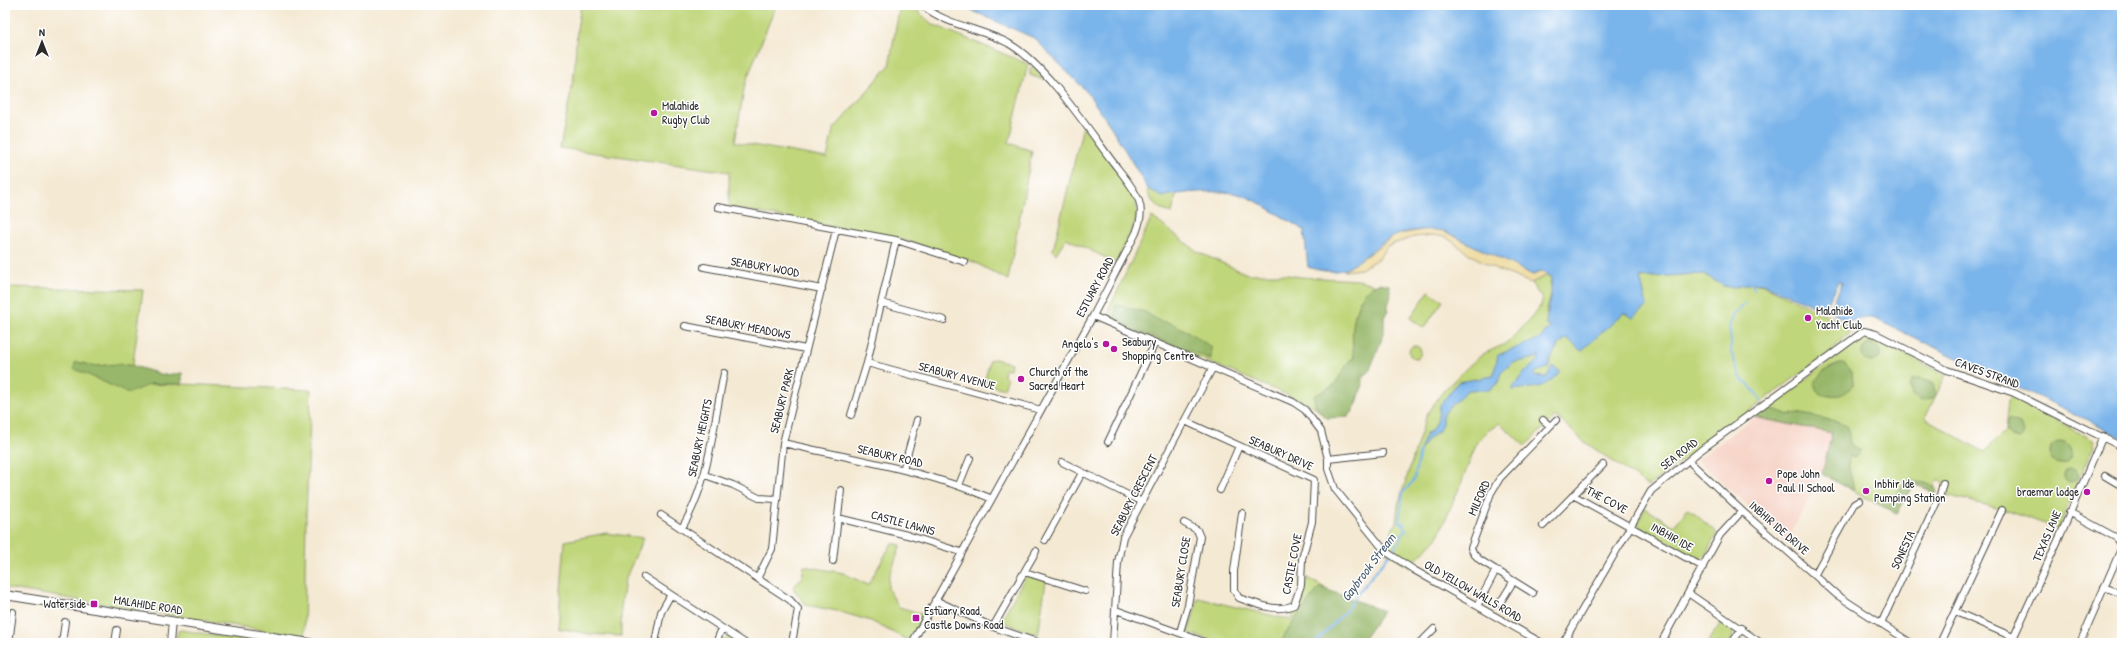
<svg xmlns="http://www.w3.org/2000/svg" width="2127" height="648" font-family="'Patrick Hand',sans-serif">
<rect width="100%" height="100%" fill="#fff"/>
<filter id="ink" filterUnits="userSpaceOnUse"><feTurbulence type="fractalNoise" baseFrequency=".025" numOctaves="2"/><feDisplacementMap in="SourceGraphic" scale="8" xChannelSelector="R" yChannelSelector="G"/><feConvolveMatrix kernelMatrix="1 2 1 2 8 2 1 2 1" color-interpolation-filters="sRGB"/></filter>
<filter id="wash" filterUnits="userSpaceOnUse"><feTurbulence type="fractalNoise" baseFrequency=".012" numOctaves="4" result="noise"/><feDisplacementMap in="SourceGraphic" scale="16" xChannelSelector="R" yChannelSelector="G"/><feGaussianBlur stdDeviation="0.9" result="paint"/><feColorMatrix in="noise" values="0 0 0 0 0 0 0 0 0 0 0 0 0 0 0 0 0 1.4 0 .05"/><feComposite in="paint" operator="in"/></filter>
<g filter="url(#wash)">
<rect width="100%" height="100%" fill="#f4e9d3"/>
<path fill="#f6d2c4" d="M1754,417L1832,433L1822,474L1787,541L1697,460Z"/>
<path fill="#c0d67a" stroke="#768052" d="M581,5H776L745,84L735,142L827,158L833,130L889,66L900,5H911L932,24L1028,64L1009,143L1032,151L1008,280L974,262L902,240L729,207V172L560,148L574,76L577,29Z
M1032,66L1045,78L1044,80L1030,75V69Z
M1083,126L1129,188L1135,200L1137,212L1135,223L1116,263L1066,238L1056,254L1053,250Z
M1149,189L1177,190L1172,213C1159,210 1153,204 1147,192Z
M1152,217L1198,252L1247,274H1282L1300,277L1358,280L1389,288L1357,404L1350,414L1327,418L1312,405L1114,323L1110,317V307Z
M1695,274L1707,276L1724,286L1752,283L1763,285L1852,327L1851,332L1831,351L1648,486L1582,440L1556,416L1525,446L1500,423L1489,430L1477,442L1461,484L1437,538L1415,561L1410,568L1382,548L1396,523L1398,505L1427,414L1444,390L1473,362L1483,354L1503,345L1515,336L1531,318L1541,305L1542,299L1531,283L1547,275L1552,277L1550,282L1552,292L1546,313H1624L1647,306L1640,278Z
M5,287L143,290L130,385L182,384L311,390L306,517L304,637L5,588Z
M1429,291L1443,301L1424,328L1410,318Z
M1866,335L1946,375L1925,418L1984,452L2005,431L2008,400L2012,396L2093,440L2095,446L2075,486L2059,529L2005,510L1946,495L1950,486L1937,480L1932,491L1913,484L1897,514L1822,474L1832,433L1754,417Z
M1409 352a6 6 0 1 1 12 0a6 6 0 1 1-12 0Z
M994,359L1011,363L1010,369H1005L1004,376L1007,379L1004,389L984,383L990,360Z
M1645,508L1674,526L1688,508L1717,533L1705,556L1698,560L1637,525Z
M606,533L643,538L625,580L621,607V636L589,634L558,628L565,541Z
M892,543L901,545L889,577L888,589L899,607L923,614L909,641L871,621L837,611L806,605L793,588L802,577L804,566L843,573L868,585Z
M1029,576L1046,581L1038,635L1001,621L1025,577Z
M1307,578L1325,588L1290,643H1216V642L1188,633L1198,598L1291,620Z
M1722,621L1732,627L1733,636L1728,643H1707Z
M181,630L266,643H175L178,631Z
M729,637L739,643H720V641Z"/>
<path fill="#98b76a" stroke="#62714a" d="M1380,283L1389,285L1391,296L1388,305V310L1384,317V333L1369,372L1360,378L1363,385C1356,398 1359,406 1348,417L1327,418C1319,411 1314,407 1314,396L1334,385L1350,360L1354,358C1350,335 1352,290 1380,283Z
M1118,305L1145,312L1161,322C1174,320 1200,340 1211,347V359L1138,331L1115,318V307Z
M1862 353a9 9 0 1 1 18 0a9 9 0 1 1-18 0Z
M77,362L95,366L117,364L130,365L164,375L182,373V384H151L129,393C110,386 93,376 74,369L75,363Z
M1843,363C1852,368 1853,376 1853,386L1841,395L1823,396L1817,391L1814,383C1821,371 1830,367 1843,363Z
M1920,379L1933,383L1935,394L1932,398L1920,401L1912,395L1909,387L1912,380Z
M1768,407L1789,415L1797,413L1840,422L1848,427L1850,444L1860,450L1857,456L1853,458L1849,456C1847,469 1853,478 1854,491L1822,474L1832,433L1754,417Z
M2008,419L2020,423L2023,433L2021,437L2018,439L2011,437L2005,431Z
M2049 453a11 11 0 1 1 22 0a11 11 0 1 1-22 0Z
M2064 475a7 7 0 1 1 14 0a7 7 0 1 1-14 0Z
M1911,479L1913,482L1927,483L1935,487L1937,493L1932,495L1931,490L1913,484L1897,514L1873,501L1879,496L1895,495L1903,484Z
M1320,587L1383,611L1361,643H1280L1297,616Z"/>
<path fill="#eeda9e" stroke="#8c8264" d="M1428,229L1444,231L1533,275L1543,271L1547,275L1531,283L1496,269L1471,255L1446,237L1432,235L1414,237L1387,246L1379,258L1361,269L1344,271L1396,235Z"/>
<path fill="#79b4ea" stroke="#52708a" d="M964,5H2122V440L2104,428L1873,318C1848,317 1855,329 1830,310L1842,283L1839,282L1824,310L1763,284L1752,283L1733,288L1724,286L1707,276L1695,274L1640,278L1647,306L1633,318L1624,313L1581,351L1567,338C1557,345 1551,356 1548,368L1536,372L1534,376L1547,377L1552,366L1560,371C1545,391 1533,387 1511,390L1526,371L1538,361L1539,355L1536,358L1512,363L1501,373L1498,383L1489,390H1468L1447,410L1442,417V425L1438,432L1429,438L1420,451L1426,434L1431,431L1437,422L1440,405L1458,382L1493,376L1498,355L1541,338L1545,332L1551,328L1546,325C1546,314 1550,304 1551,293C1552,287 1550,283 1552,277L1542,271L1533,275L1444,231C1429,229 1409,229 1395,236C1359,251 1355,283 1308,267L1304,230C1288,221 1258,200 1242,195C1223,189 1181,192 1162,197L1148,189L1111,127L1087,92L1034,38L975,12Z"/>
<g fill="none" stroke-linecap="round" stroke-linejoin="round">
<path stroke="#79b4ea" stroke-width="2" d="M1751,283L1755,290
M1745,303L1734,314L1729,327L1731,340V352L1740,377L1754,391L1762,402
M1315,643L1346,611L1357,594L1398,544L1402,534L1406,530L1404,524L1399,522L1403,493L1414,480L1420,451"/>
</g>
</g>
<g filter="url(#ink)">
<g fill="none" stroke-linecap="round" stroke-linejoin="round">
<defs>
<path id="minor" d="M718,207L896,240L965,262
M704,267L822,289
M882,303L944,320
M1093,316L1293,402L1305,410L1321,431L1328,459V469L1335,489L1385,551L1414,570L1542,643
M685,326L806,349
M867,363L1041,410
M851,415L867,363L896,240
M1543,420L1550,426
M1185,421L1314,480L1312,522L1302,559L1301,585L1294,605C1277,613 1257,604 1239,598L1234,590V571L1242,513
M1108,442L1155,343
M783,443C852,459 924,470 990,498
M1328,459L1383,453
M1062,462L1142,502
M1692,464L1742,511L1837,595L1911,643
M903,470L917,420
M705,475L733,485L759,498L776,499
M2105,476L2122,486
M959,485L970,458
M1220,490L1239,446
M1573,495L1703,567
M1742,511L1720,535L1688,593L1761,643
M2069,512L2117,538L2120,543L2121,549L2080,643
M661,515L790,600L798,609L792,643
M838,518L907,535L961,552
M1543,526L1603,465
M682,528C710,481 713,426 724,373
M1045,540L1082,473
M833,561L841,490
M1025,572L1085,591
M1815,574L1851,509L1854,504L1859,501
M644,577L745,643
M758,577L772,549L783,443L836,230
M2104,587L2122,594
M1533,593L1480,560L1474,554L1471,548L1491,493L1500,478L1556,420
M935,600L993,627L1040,643
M1500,603L1513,582
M1477,606L1496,570
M1116,610L1207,643
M1956,612L2013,637
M1881,624L1940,495L1943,483
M993,627L1036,551
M1180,632L1188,605L1200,537L1197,530L1184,523
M9,643L13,612
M62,643L65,622
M115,643L117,630
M170,643L172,621
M655,643L661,612L670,596
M716,643L722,628
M912,643L1093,316L1136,233C1140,223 1143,212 1139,201C1134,187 1121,173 1112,161C1086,126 1045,64 1008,43C980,28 947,26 922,5
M1113,643L1118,562L1123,537L1213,367
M1420,643L1434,629
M1563,643L1651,491L1701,450L1864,331L1876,334L1947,370L2014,393L2122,447
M1661,643L1688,593
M1732,643L1742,628
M1940,643L2002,510
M2011,643L2061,534L2103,436"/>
<path id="major" d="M5,595L310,643"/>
</defs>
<use href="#minor" stroke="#494844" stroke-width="8"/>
<use href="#major" stroke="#494844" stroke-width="10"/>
<use href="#minor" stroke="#fff" stroke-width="6"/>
<use href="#major" stroke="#fff" stroke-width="8"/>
</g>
</g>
<g fill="#b5179e" stroke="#fff" stroke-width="1.5">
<circle cx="654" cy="113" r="4"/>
<circle cx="1808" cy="318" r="4"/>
<circle cx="1106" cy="344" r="4"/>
<circle cx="1114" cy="349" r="4"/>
<circle cx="1021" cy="379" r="4"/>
<circle cx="1769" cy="481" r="4"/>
<circle cx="1866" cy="491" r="4"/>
<circle cx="2087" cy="492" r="4"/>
<rect x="90" y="600" width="8" height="8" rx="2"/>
<rect x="912" y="614" width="8" height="8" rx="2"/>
</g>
<g text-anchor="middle" stroke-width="3" stroke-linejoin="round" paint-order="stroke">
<g font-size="12" fill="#2b2b2b" stroke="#fff" text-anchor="start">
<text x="662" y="110">Malahide<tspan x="662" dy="14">Rugby Club</tspan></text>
<text x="1816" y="315">Malahide<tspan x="1816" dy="14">Yacht Club</tspan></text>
<text x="1122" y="346">Seabury<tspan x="1122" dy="14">Shopping Centre</tspan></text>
<text x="1098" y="348" text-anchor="end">Angelo's</text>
<text x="1029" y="376">Church of the<tspan x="1029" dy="14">Sacred Heart</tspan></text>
<text x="1777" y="478">Pope John<tspan x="1777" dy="14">Paul II School</tspan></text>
<text x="1874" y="488">Inbhir Ide<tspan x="1874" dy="14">Pumping Station</tspan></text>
<text x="2079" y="496" text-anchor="end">braemar lodge</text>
<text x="86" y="608" text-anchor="end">Waterside</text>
<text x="924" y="615">Estuary Road,<tspan x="924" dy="14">Castle Downs Road</tspan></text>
</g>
<g font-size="12" fill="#2b2b2b" stroke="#fff">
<text transform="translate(765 267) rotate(10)" y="4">SEABURY WOOD</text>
<text transform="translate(1095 287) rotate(-62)" y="4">ESTUARY ROAD</text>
<text transform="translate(748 327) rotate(11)" y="4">SEABURY MEADOWS</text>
<text transform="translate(1987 373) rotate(20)" y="4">CAVES STRAND</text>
<text transform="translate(957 376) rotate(15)" y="4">SEABURY AVENUE</text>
<text transform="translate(782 401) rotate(-76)" y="4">SEABURY PARK</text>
<text transform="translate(700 438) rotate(-78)" y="4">SEABURY HEIGHTS</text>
<text transform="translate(1281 453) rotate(24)" y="4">SEABURY DRIVE</text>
<text transform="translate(1679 454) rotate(-38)" y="4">SEA ROAD</text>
<text transform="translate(890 456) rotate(13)" y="4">SEABURY ROAD</text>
<text transform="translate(1134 495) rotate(-63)" y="4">SEABURY CRESCENT</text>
<text transform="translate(1479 498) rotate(-66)" y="4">MILFORD</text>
<text transform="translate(1607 500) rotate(28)" y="4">THE COVE</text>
<text transform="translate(903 523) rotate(15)" y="4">CASTLE LAWNS</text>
<text transform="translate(1779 528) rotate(41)" y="4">INBHIR IDE DRIVE</text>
<text transform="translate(2047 536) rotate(-67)" y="4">TEXAS LANE</text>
<text transform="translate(1672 537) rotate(29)" y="4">INBHIR IDE</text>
<text transform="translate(1903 550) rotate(-65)" y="4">SONESTA</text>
<text transform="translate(1292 564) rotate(-79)" y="4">CASTLE COVE</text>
<text transform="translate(1181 572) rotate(-81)" y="4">SEABURY CLOSE</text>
<text transform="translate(1473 591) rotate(30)" y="4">OLD YELLOW WALLS ROAD</text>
<text transform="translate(148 605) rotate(9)" y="4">MALAHIDE ROAD</text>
</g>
<g font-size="13" font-style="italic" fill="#465b6e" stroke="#fff">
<text transform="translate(1368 567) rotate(-53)" y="5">Gaybrook Stream</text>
</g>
</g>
<rect width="2127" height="648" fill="none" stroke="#fff" stroke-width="20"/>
<g transform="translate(42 42)" stroke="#ffffff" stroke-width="3" paint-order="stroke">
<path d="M0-3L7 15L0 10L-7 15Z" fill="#2b2b2b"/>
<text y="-6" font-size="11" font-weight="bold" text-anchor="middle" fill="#2b2b2b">N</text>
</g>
</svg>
